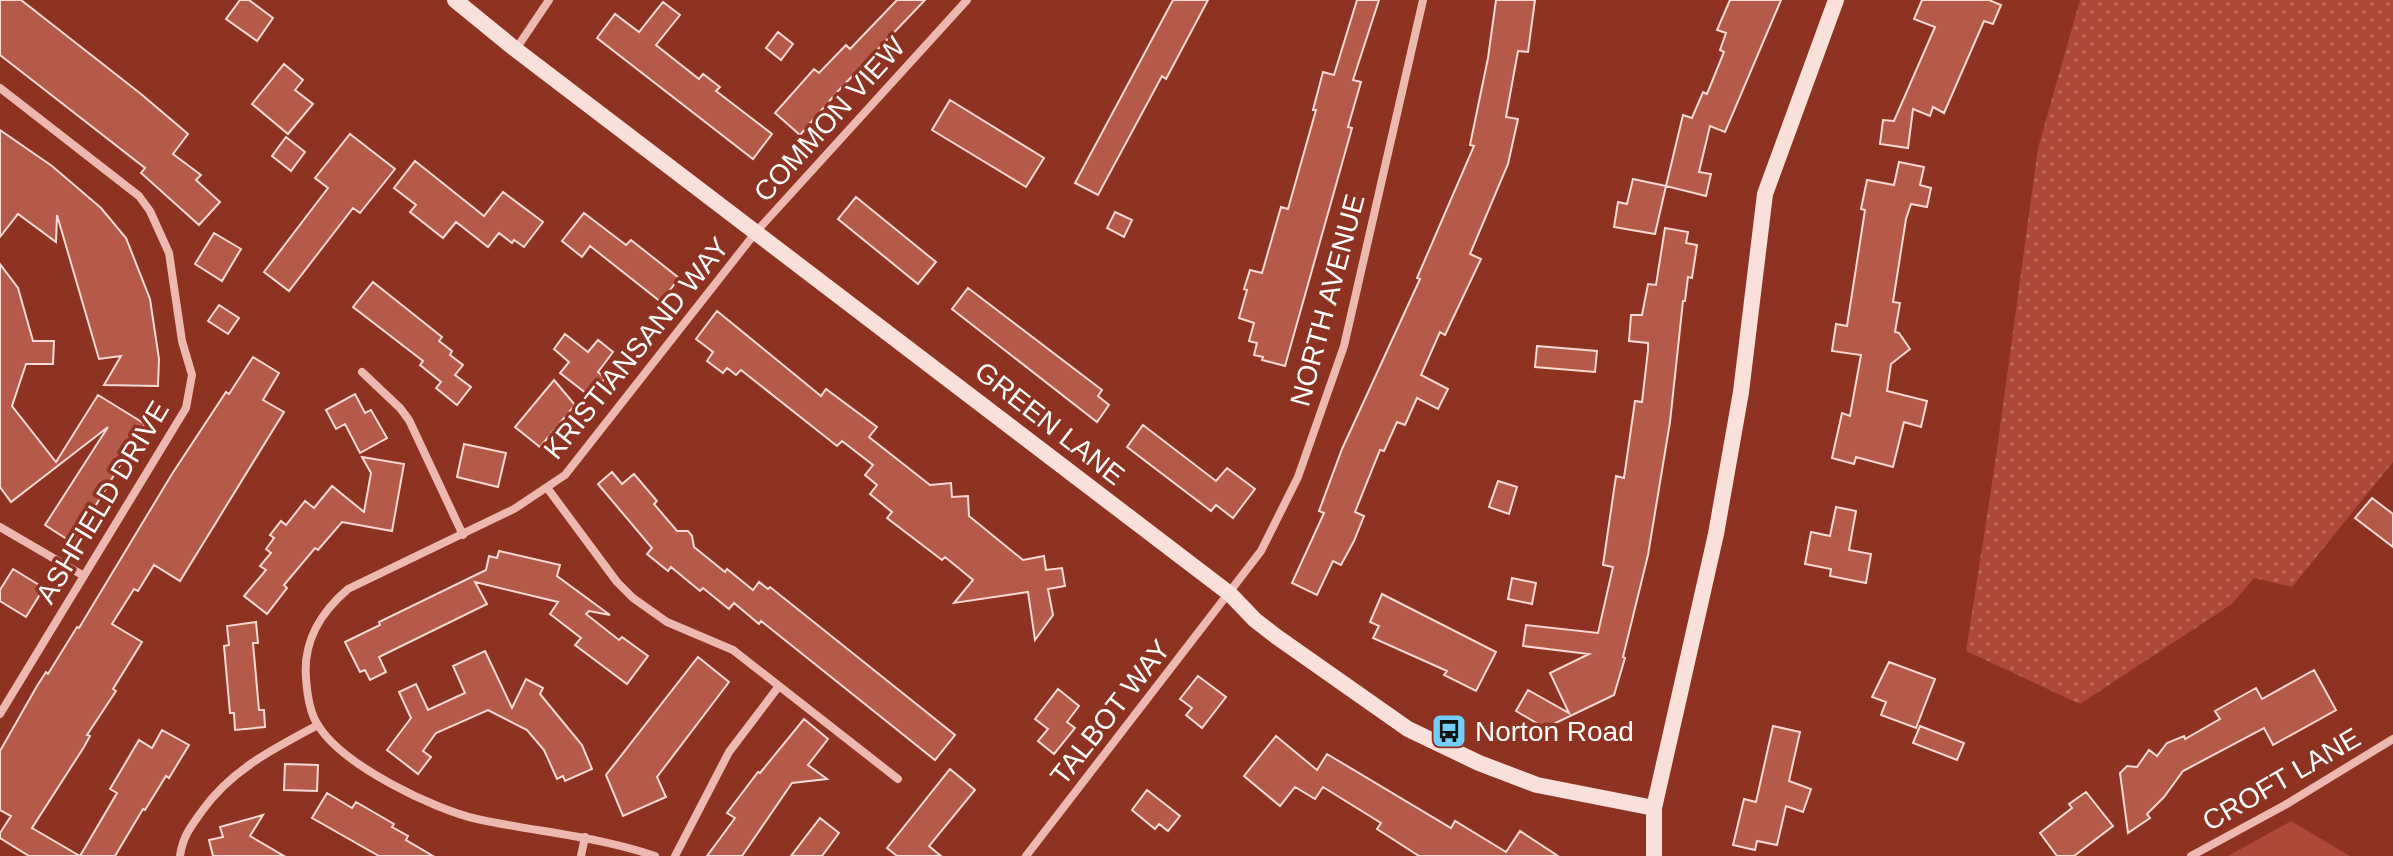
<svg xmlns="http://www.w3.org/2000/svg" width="2393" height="856" font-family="Helvetica,sans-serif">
<defs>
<pattern id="park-dots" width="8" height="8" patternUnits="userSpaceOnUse" patternTransform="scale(2)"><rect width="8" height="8" fill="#ad4938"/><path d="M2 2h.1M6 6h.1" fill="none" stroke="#bd6d60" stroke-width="1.8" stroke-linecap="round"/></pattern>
</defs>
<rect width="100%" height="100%" fill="#8e3221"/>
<path fill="#ad4938" d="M2291,821L2350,856H2228Z"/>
<path fill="url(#park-dots)" d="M2080,0H2393V462L2292,587L2254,578L2232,604L2080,704L1966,651L1995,464L2038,148Z"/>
<path fill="#b55949" stroke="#f9dad5" stroke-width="2" d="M0,0H21L141,94L188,134L173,154L201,175L196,180L220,202L199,225L141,173L145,168L0,55Z
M240,0H249L273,18L257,41L226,19Z
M897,0H925L839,90L800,135L775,113L814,69L819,73L846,45L850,49Z
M1173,0H1208L1166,79L1162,76L1098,195L1075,183Z
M1357,0H1379L1353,80L1361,82L1348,127L1352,128L1285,366L1262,360L1263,357L1254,355L1257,343L1249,341L1254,323L1239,318L1247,290L1244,289L1250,270L1262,273L1281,207L1288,209L1316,110H1313L1323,72L1334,75Z
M1496,0H1535L1528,52L1518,51L1506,117L1518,119L1508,164L1470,254L1481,259L1445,335L1440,332L1421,375L1448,389L1438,409L1417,398L1405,425L1397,422L1384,451L1380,450L1355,512L1364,516L1354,541L1341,565L1333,561L1317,595L1292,583L1324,513L1319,511L1342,449L1420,279L1417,278L1474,146L1470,145L1488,58Z
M1730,0H1781L1725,132L1710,126L1699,172L1711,174L1706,196L1666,186L1683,115L1692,118L1703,92L1707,94L1724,52L1720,50L1726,33L1717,30Z
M1922,0H1989L2001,5L1993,24L1984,21L1944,113L1933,107L1930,116L1913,109L1908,148L1880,144L1883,120L1894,121L1935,27L1914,19Z
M663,2L680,15L656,45L699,79L703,74L720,87L716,91L772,134L753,159L597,38L615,14L639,32Z
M778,32L793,44L781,60L766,48Z
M284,64L303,80L295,90L313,104L288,134L252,104Z
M950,100L1044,158L1026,187L932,130Z
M0,130L52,166L101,208L126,238L150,299L159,359L158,386L104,385L121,356L99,359L57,215L56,242L18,214L0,237Z
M350,134L395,169L360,213L353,208L289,291L264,272L328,188L315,178Z
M286,137L305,152L291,171L272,156Z
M415,161L484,216L503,192L543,222L524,247L514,240L512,243L499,233L488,247L456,222L443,238L410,212L416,205L394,188Z
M1899,162L1924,167L1920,185L1931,188L1927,207L1911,204L1906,219L1893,302L1900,303L1895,332L1899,333L1910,349L1891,364L1887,391L1927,401L1921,427L1904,422L1893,467L1856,457L1854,464L1832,458L1842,413L1850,416L1861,355L1832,351L1836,324L1847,326L1865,210L1861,209L1867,180L1894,185Z
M1633,179L1666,186L1655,234L1614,227L1618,202L1627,204Z
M856,197L936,262L918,284L838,219Z
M1115,212L1132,220L1124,237L1107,228Z
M584,213L626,245L631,240L679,278L661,302L590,246L582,257L562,241Z
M1665,228L1688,232L1686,243L1697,245L1692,278L1688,277L1685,301H1683L1670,422L1648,555L1623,657L1625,658L1614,695L1545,728L1516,711L1528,690L1569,713L1550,673L1589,654L1523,646L1526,625L1598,633L1613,567L1603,565L1616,476L1624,478L1635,401L1642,402L1648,350V343L1629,341L1631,315H1642L1648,284L1656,285Z
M214,233L241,249L222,281L195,264Z
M0,264L18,288L33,341H54L53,364H26L12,406L56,462L98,395L145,424L73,543L45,525L108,427L11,502L0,487Z
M373,282L442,337L439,341L452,351L450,355L463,365L455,375L471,387L457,405L436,388L441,382L420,365L423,361L353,307Z
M968,288L1102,390L1098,396L1109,405L1097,422L952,309Z
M219,305L239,318L228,334L208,321Z
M717,311L821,396L826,389L877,427L869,437L930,485L951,483L952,497L968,496L969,516L1023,560L1044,556L1046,570L1062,568L1065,586L1048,589L1053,615L1035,640L1028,592L954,603L973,580L945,557L942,560L887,518L892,512L870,494L877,485L865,475L873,465L842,441L837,446L741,370L736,375L727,368L723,373L707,361L713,352L696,339Z
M565,334L588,352L598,340L613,352L598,372L605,378L591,397L560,373L569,362L554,349Z
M1537,346L1597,351L1595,372L1535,367Z
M253,357L279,373L263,400L284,412L180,581L154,565L138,591L134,589L112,624L142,642L113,689L116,691L87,735L90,736L84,747L32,828L80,856L117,793L110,789L139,740L152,748L162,730L189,745L169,778L166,776L145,810L143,809L115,856H29L0,838V833L11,816L0,810V751L37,686L46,672L48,674L77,627L79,628L172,474L226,392L229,394Z
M554,380L575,405L540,447L515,427Z
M355,394L365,413L371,410L387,438L360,453L345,424L336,429L326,410Z
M1143,425L1216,481L1227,468L1255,489L1233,518L1216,505L1211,511L1127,447Z
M464,444L506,453L498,487L457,477Z
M362,457L404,464L392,531L342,522L318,550L315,548L284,585L287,588L267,614L244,596L266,570L260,566L271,553L266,549L274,538L270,535L281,521L286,525L305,501L314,508L332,486L364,512L371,473Z
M612,472L622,484L634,474L657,501L654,504L677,531H688L692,536L694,547L725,572L727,569L753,590L759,582L768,589L770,587L955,735L935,760L761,621L759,624L734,603L729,609L703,588L700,591L671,567L668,571L647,554L652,548L598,484Z
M1498,481L1517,487L1509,514L1489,507Z
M2372,498L2393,514V547L2355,518Z
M1836,507L1856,511L1849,550L1871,554L1866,583L1830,576L1831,569L1805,564L1811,532L1830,536Z
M499,551L560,565L557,576L610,615L589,611L586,614L619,640L622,637L648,656L627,684L575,645L581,638L550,614L558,602L475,582L487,604L379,657L386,672L370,680L365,670L360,672L345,642L380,625L379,622L486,570L489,556L497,558Z
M13,569L44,588L26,617L0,601V590Z
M1512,578L1536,583L1532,604L1508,599Z
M1382,594L1496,652L1476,691L1444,675L1447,671L1373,638L1379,626L1370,622Z
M256,622L258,643H253L259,710H264L265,727L235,730L234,713H230L224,646L229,645L227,626Z
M485,651L512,708L526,679L543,688L540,694L582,745L592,769L565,781L563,776L557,779L544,750L527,730L488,710L436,733L423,751L431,757L418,774L387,750L411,718L399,692L416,684L428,710L465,693L453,666Z
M698,657L729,682L657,777L666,797L623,816L606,775Z
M1889,662L1935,679L1916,728L1881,715L1886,702L1872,697Z
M2314,670L2336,710L2273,745L2264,728L2183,771L2164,797L2147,814L2150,818L2128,833L2120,773L2127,766L2137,767L2149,750L2157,756L2167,743L2184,736L2185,739L2220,719L2215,711L2256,688L2262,699Z
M1198,676L1226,697L1202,728L1186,715L1192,708L1180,699Z
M1058,689L1079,706L1067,722L1075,728L1054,754L1038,741L1048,729L1035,719Z
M804,719L828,739L808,765L827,779L792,783L742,856H707L735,818L727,813L758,772L760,773Z
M1773,726L1800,732L1789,781L1811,789L1803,812L1786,806L1777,845L1757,841L1755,850L1733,845L1744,799L1756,802Z
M1920,726L1964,743L1957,760L1913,743Z
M1276,736L1317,770L1327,754L1451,828L1455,821L1506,852L1520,831L1558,856H1419L1377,829L1381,823L1323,787L1315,799L1295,787L1280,806L1244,776Z
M285,764L318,765L317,791L284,790Z
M950,769L975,790L929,846L941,856H897L887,848Z
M1147,790L1180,816L1168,831L1159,824L1155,829L1132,810Z
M2086,792L2113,826L2074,856H2057L2040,833L2072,808L2069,804Z
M327,793L352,808L356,802L394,824L392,827L408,836L406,840L433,856H379L312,818Z
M263,815L250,836L284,856H213L209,840L223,837L220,827Z
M820,818L839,833L822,856H791Z"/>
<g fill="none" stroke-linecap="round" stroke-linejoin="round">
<path stroke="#ecb8af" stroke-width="8" d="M516,49L549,0
M0,88L139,196L150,211L169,253L182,341L192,375L186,408L0,714
M362,372L400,408L409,420L463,535
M548,489L617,582L633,598L667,622L733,650L898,779
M0,527L84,576
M180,856C183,836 190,828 202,811C231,770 273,749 318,725
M581,856L585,837
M655,856C597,836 537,832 477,819C433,809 342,765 318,725C309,712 307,693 306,678C303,641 320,613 348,589L514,509L565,475L756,232L967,0
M675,856L729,752L779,686
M1026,856L1261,551L1298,477L1344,346L1423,0
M2191,856L2285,805L2393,739"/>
<path stroke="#f9e0db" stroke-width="16" d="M455,0L515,49L1230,594L1255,620L1277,637L1408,729L1479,763L1537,785L1654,808
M1654,856V808L1716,534L1741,392L1765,194L1836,0"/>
</g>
<defs>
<symbol id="bus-square" viewBox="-11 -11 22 22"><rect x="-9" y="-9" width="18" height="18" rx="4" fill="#71cff9" stroke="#8e3221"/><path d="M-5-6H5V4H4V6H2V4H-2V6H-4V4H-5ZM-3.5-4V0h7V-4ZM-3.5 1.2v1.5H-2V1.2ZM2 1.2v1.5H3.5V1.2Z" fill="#111"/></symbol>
</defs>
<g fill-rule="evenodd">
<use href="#bus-square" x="1429" y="711" width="40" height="40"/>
</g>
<g text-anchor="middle" stroke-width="7" stroke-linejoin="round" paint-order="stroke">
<g font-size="28" fill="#fff" stroke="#8e3221">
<text transform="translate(829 119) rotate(-48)" y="10">COMMON VIEW</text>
<text transform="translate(1327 300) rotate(-75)" y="10">NORTH AVENUE</text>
<text transform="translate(636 348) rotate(-51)" y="10">KRISTIANSAND WAY</text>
<text transform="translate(1050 423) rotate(38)" y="10">GREEN LANE</text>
<text transform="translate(102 502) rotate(-59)" y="10">ASHFIELD DRIVE</text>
<text transform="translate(1110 712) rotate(-52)" y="10">TALBOT WAY</text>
<text transform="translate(2281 779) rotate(-30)" y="10">CROFT LANE</text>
</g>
<g font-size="28" fill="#fff" stroke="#8e3221" text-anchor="start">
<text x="1475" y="741">Norton Road</text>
</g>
</g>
</svg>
